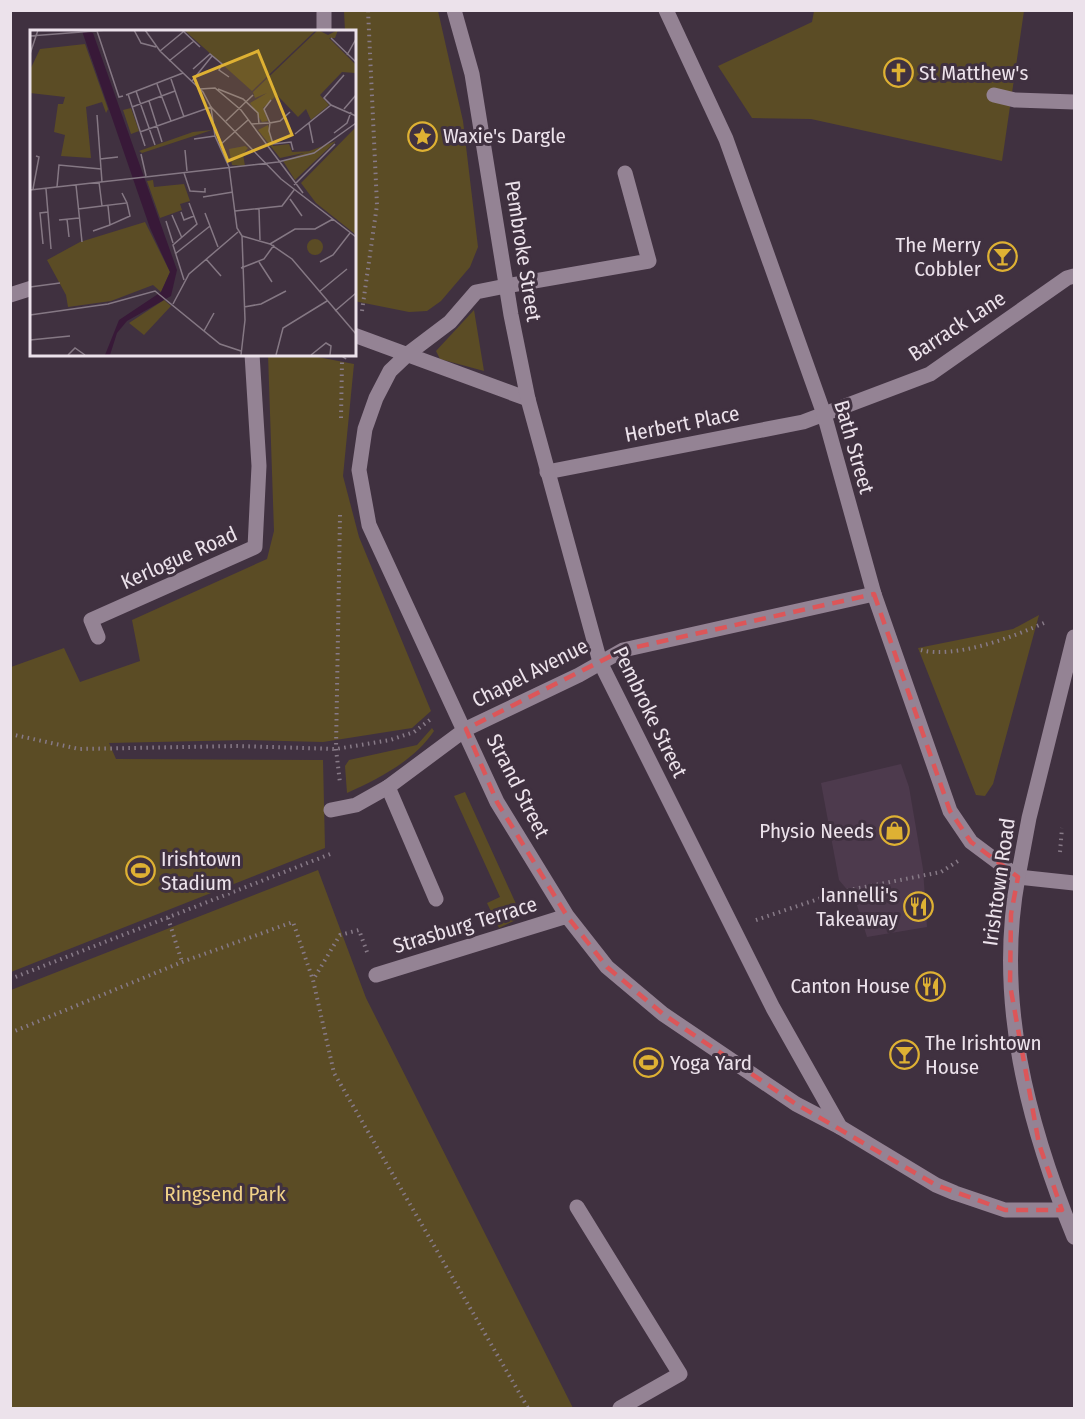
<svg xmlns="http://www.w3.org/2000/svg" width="1085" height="1419" font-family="'Fira Sans Condensed',sans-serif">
<rect width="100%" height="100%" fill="#403140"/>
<path fill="#4d3a4d" d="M901,764L909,787L923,869L927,927L867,937L855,899L839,880L821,783Z"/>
<path fill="#5b4c25" d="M344,11H438L463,121L478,247L470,267L441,301L427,311L409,312L354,301V32L345,31Z
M814,11H1024L1002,161L811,119L752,118L718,66L812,22Z
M474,310L484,371L440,359L436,351Z
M268,354H302L354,364L343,476L359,537L431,711L412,728L323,742L248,740L109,743L116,759L323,760L325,848L11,972V667L64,648L80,682L140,661L132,620L267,559L274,531Z
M1039,615L993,784L985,796L976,795L918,648L1013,629Z
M432,728L434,731C414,761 378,779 347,793L345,766L349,760L417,745Z
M465,792L522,917L499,928L487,903L500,897L454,796Z
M318,870L366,998L573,1408H11V990Z"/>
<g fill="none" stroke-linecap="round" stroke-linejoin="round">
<path stroke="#877a87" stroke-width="4" stroke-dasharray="1.5 4.5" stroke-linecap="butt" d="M362,311L377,205L368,10
M341,418L342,362L345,357
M340,515L336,749L340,783
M921,650C955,659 1014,637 1046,622
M10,734L79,749L237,746L336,749L390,740L414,732L431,719
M1060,852L1062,828
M168,918L182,962
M756,920L839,892L941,872L958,861
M367,952L359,930L340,935L313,980L334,1073L528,1408
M10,979L333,853
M10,1033L182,962L293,922L313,980"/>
<path stroke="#948394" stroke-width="15" d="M994,95L1015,100L1074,102
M506,286L649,261L625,173
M388,787L436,899"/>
<path stroke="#948394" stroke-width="15" d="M324,10V32
M506,286L476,292L450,322L409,353L390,371L376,398L365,429L359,470L369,525L497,802L567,916L607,967L663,1014L796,1104L840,1127
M10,295L32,288
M354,335L528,399
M547,472L803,422L930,374L1067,278L1074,276
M98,637L91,620L255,547L259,466L252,354
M331,810L356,805L388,787L466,729L579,675L623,650L874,594
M1018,877L1074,883
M376,975L567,916
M577,1207L680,1374L620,1408"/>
<path stroke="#948394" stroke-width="15" d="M1018,877L1029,818L1074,637"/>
<path stroke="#948394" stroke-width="15" d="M454,10L472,74L511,315L528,399L600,662L773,1008L840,1127L936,1185L955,1193L1005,1210H1062
M666,10L726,139L824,414L874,594L950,811L971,842L1018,877C995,1001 1028,1124 1074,1237"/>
</g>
<path fill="none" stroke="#dc5659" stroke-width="4.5" stroke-dasharray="12 8" stroke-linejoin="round" d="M874,594L950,811L971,842L1018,877L1011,914L1010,985L1039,1144L1062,1210H1005L936,1185L796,1104L663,1014L607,967L567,916L497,802L466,729L623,650Z"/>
<defs>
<symbol id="church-ring" viewBox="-11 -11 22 22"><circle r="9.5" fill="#403140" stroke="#deb133" stroke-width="1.5"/><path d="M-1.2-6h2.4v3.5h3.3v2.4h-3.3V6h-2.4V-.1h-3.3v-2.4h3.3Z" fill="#deb133"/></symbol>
<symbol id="sight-ring" viewBox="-11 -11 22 22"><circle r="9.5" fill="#403140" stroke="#deb133" stroke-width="1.5"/><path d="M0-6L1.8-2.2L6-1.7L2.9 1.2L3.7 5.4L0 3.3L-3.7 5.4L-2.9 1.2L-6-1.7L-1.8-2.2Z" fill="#deb133"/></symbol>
<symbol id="bar-ring" viewBox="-11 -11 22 22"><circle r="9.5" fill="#403140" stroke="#deb133" stroke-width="1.5"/><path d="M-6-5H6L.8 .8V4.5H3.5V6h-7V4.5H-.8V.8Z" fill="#deb133"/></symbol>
<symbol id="shop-ring" viewBox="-11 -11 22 22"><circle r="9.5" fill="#403140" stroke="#deb133" stroke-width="1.5"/><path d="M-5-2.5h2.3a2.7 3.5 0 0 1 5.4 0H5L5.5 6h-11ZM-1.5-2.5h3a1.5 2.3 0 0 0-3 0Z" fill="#deb133"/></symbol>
<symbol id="stadium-ring" viewBox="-11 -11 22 22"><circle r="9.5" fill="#403140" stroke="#deb133" stroke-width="1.5"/><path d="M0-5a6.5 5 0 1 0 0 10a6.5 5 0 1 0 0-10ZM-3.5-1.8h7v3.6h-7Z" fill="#deb133"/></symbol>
<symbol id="restaurant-ring" viewBox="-11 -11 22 22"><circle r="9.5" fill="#403140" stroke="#deb133" stroke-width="1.5"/><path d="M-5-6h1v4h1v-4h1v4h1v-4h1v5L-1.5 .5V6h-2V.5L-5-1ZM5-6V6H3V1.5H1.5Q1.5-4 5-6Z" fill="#deb133"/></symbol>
</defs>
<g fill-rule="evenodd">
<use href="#church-ring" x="882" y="56" width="33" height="33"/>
<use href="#sight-ring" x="406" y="120" width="33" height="33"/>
<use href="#bar-ring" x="986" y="240" width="33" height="33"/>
<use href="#shop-ring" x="878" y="814" width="33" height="33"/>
<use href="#stadium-ring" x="124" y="854" width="33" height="33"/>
<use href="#restaurant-ring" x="902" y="890" width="33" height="33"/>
<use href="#restaurant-ring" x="914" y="970" width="33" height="33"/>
<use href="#bar-ring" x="888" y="1038" width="33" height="33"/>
<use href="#stadium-ring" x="632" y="1046" width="33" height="33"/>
</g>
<g text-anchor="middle" stroke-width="6" stroke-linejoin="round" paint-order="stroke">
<g font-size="21" fill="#ece2eb" stroke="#403140" text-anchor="start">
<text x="919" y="80">St Matthew's</text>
<text x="443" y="143">Waxie's Dargle</text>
<text x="981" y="252" text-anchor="end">The Merry<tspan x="981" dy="24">Cobbler</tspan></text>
<text x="874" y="838" text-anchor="end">Physio Needs</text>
<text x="161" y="866">Irishtown<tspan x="161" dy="24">Stadium</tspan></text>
<text x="898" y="902" text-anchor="end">Iannelli's<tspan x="898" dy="24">Takeaway</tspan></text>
<text x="910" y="993" text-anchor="end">Canton House</text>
<text x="925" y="1050">The Irishtown<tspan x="925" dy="24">House</tspan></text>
<text x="670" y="1070">Yoga Yard</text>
</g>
<g font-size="21" fill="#ece2eb" stroke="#403140">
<text transform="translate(523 251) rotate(81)" y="7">Pembroke Street</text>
<text transform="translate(957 326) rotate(-33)" y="7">Barrack Lane</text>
<text transform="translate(682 424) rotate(-11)" y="7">Herbert Place</text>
<text transform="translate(854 447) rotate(74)" y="7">Bath Street</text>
<text transform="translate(179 558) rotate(-24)" y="7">Kerlogue Road</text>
<text transform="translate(530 673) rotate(-27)" y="7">Chapel Avenue</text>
<text transform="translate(650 712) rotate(64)" y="7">Pembroke Street</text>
<text transform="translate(518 786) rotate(63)" y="7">Strand Street</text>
<text transform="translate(999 882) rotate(-82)" y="7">Irishtown Road</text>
<text transform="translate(465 925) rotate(-17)" y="7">Strasburg Terrace</text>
</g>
<g font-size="21" fill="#f0d187" stroke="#403140">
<text x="225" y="1201">Ringsend Park</text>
</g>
</g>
<g transform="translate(30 30)">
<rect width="326" height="326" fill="#403140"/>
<path d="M154,0H286L222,61ZM288,0L298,5L308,0L305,8H299L325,34V43L312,42L290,65L299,75L281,90L276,79L268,87L247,65L233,78L238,91L232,92L220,73L237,63L225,68L223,62ZM55,14L78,79L76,83L72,72L56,77L61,128L31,126L35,105L24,102L28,74H33L35,67L0,63V40L10,19ZM101,78L109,101L101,104L93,80ZM238,95L243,116L259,114L262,122L283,121L250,128L228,100ZM325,98V204L286,173L271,153ZM182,100L112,123L109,121L163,102ZM306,111L265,150L253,131ZM215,116L218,118L213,124L215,136L202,135L199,119ZM123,150L124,157L154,154L160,171L150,174L152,180L130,188L117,151ZM115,192L140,242L131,262L123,255L81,271L38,277L36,265L17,230L50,212ZM277 217a8 8 0 1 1 16 0a8 8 0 1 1-16 0ZM134,270L141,276L114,305L99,293Z" fill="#5b4c25"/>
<path d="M52,1L63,3L147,240L141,266L97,291L87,303L80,325H75L89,290L131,262L140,242L120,198Z" fill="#381938"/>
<path fill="none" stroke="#857884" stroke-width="1.5" d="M104,0L111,13L126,17M115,0L130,21L173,62L181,77L251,149L326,207M152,0L170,17M67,1L89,67L93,66M0,6L77,0M301,8L326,32M130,21L153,2M0,24L8,0M317,25L326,9M139,31L164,11M163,39L180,24L192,34L189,40L199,47M314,45L294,68L301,75L326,86M141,49L154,87M162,51L182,26M127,54L141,91M170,59L185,58L211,80L273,163M188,59L213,69L228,83L229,94M106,61L125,115M98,64L115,116M96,65L153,43M119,71L132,112M102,77L145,61M314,79L326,65M260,82L250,91L240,93L239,101L243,114L261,112L263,120M67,85L72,152M196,91L223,65M279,93L283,113M221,94L240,93L234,79L241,70M110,102L181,77L185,106L199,137L207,198L212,206M304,103L317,93L321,82M265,104L301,75M164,109L185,106M190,115L218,90M155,120L157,141M111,124L116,146M70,129L88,127M154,143L160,161L175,162V158M69,152L72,176L97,173L92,163M46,155L52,212M264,155L305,114M27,157L29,135L71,139M3,159L9,127L6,126M16,159L21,219M0,160L248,132L284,123L326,93M173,167L203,162M260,169L272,186M78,176L80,195L100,186L97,173M48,179L72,176M229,179L230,210M205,181L252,176L264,160M151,182L154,190L164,186M175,183L188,217M142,185L152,208M37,189L39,207M29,190L49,188M136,191L143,213M63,201L80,195M212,206L240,214L262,229L326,304M13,214L10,183L18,182M240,214L265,199H285L303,189M145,224L180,196M176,229L191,246M229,232L242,252M290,232L303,225L320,203M211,238L234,229L244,215M154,250L143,215L167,194L159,173M0,257L30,253M289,262L317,239M143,274L159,244L208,202M214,277L231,274L256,261M305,281L326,263M0,285L78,274L125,261L190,314L211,321M174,301L184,283M0,310L40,306M38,325L45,318L55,325M211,325L215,290L212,206M246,325L253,298L297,271M281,325L296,313L301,316L300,325"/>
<path fill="#deb133" fill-opacity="0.15" stroke="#deb133" stroke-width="3" d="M228,21L262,105L198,131L164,47Z"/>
<rect width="326" height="326" fill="none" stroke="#ece2eb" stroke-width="3"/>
</g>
<rect width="1085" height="1419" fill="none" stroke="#ece2eb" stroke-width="24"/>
</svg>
